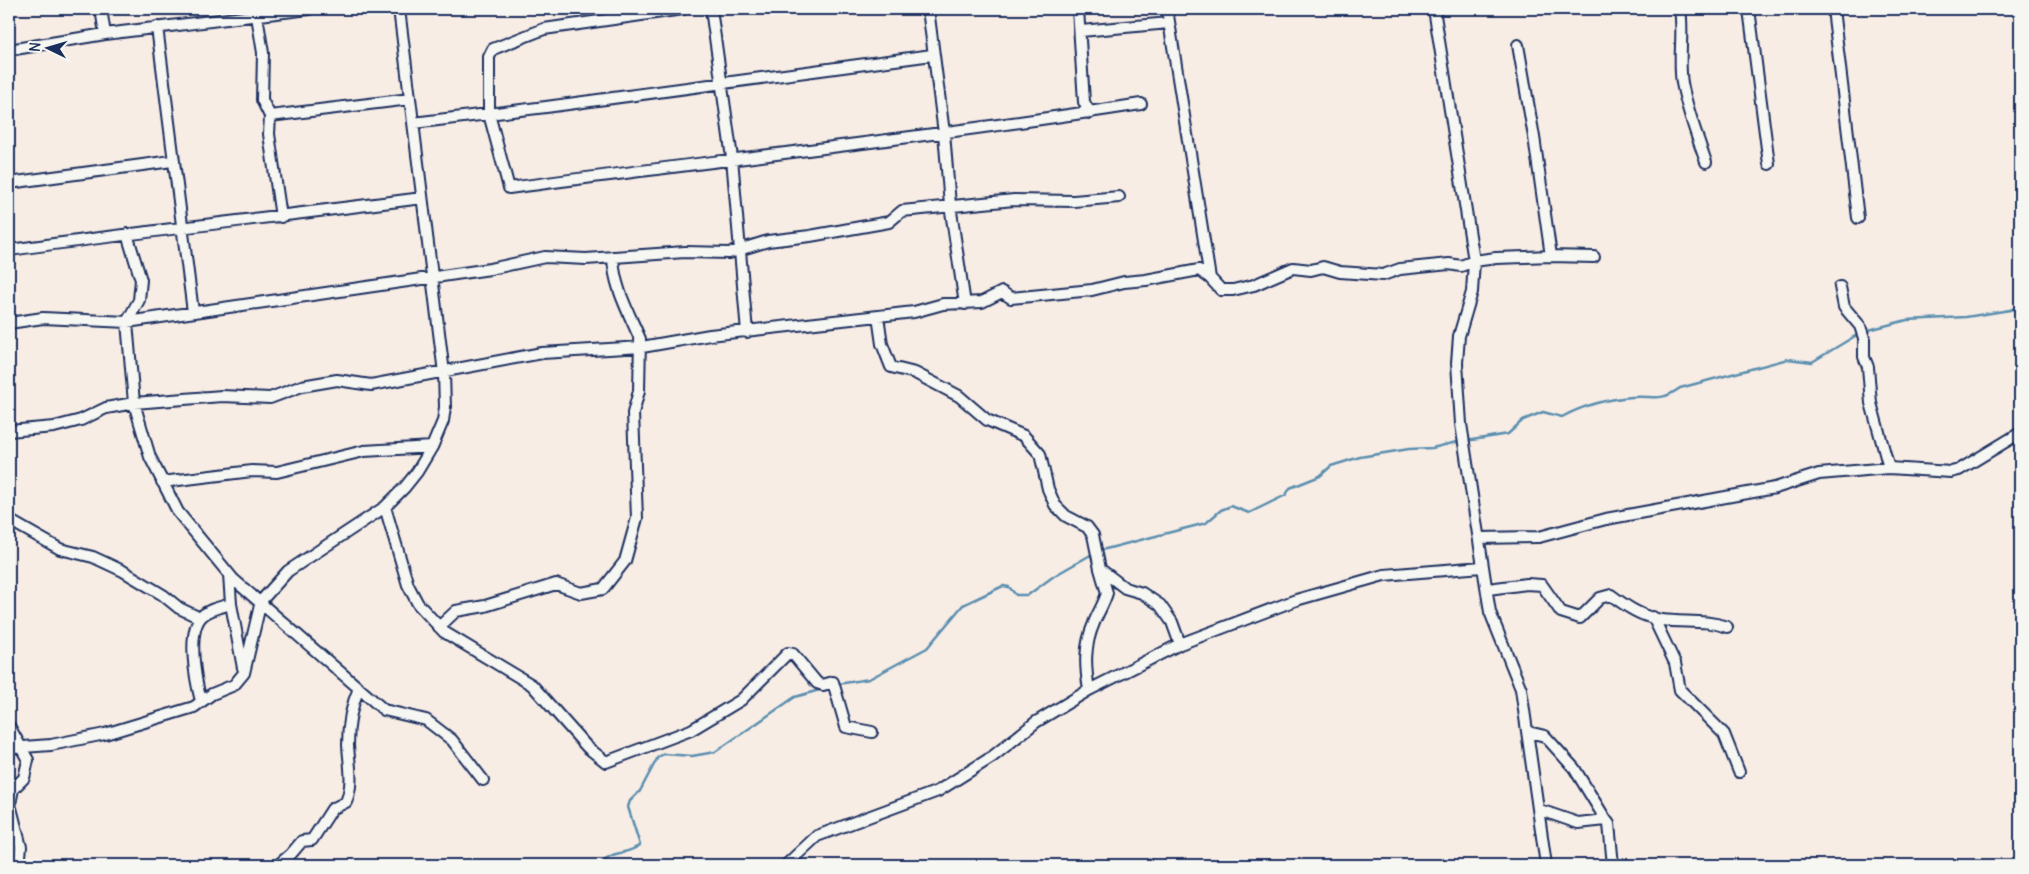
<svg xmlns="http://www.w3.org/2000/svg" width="2029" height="874" font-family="Delius,sans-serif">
<rect width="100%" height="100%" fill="#f8ede5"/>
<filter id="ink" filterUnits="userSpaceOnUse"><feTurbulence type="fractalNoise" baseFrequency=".02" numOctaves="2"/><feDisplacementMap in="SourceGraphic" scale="10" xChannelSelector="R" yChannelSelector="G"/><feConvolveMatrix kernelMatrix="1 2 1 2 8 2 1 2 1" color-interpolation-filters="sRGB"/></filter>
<g filter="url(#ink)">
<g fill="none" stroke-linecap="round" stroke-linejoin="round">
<path stroke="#5a8eaf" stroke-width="2.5" d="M1865,331L1907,320L1966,317L2010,310L2020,306
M1466,441L1508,434L1523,420L1543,412L1562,417C1582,406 1608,399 1632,397C1654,395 1659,403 1680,388L1788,359L1812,362L1860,333
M1098,551L1206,523L1221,510L1231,506L1249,513L1286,495L1290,488L1320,476L1331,466L1360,457L1409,449L1432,448L1461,441
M838,684L869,679L927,648L963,605L1003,586L1009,587L1016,595H1028L1054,576L1094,553
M598,865C613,849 626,856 640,845L628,807L630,801L640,791L658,757L664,754L692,756L715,752L795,697L823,689"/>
<defs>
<path id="minor" d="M101,9L105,34
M683,9L544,29L493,49L489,57V114L509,188C720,160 931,137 1141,104
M711,9L732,158L747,332
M928,9L944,133L950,205L965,304
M1078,9L1084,102L1090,113
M1167,9L1210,278
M1434,9L1474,261L1472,292L1459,336L1457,363L1461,424L1490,612L1521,689L1546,865
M1680,9C1684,34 1678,58 1682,83C1687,110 1697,136 1706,162
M1749,9L1769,164
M1833,9L1858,218
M257,16L263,53L262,100L270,116L269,134L281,217
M157,27L193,312
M1081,31L1169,23
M1518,45L1534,137L1551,256
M9,50L105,34L309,9
M270,116L410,99
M413,123L546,107L932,55
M9,183L172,161
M127,234L141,280L139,300L127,322L134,403L150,457L178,512L233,579L384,710L426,720L452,740L483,780
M9,250C146,231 284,216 422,198
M1840,287L1844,307L1860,326L1864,338V357L1868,367L1871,403L1889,468
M878,316L882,344L891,367L915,373L959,396L987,420L1024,436L1040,454L1048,489L1055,505L1066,516L1087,527L1093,535L1100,569L1125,588L1142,593L1160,605L1172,622L1180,644
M9,323L43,318L127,322L490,269L545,257L586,259L685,252L729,253L768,241L810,236L889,222L902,211L1014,200L1074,201L1119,197
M9,431L54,427L81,420L106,408L134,403L222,396L270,398L302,386L337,380L371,385L542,353L642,347L710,335L914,312L943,304L982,302L1002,292L1011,298L1092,290L1124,282L1146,280L1199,270L1210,278L1221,290H1233L1254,285L1293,268L1311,270L1323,267L1340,272L1383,275L1400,269L1449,264L1461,266L1474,261L1496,258L1551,256L1594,257
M162,482L252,471L277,472L364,451L432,447
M385,507L408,585L418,604L444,632L532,685L587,747L606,762L691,730L741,700L788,653L793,654L817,683L823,685L833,682L846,727L872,732
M9,520L60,549L93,557L123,571L163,595L179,608L200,618
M1480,538L1539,537L1606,519L1775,488L1819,474L1889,468L1951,472L1959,470L2020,433
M229,574L231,604L243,668
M1488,589L1527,584L1542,585L1561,612L1580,618L1600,598L1611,595C1627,607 1642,617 1662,620C1685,623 1705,619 1727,627
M1653,617L1675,663L1680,690L1724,734L1739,772
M439,627L456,611L485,606L556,584L581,593L603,589L625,561L637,518L633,413L639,391L640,339C628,311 614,287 613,257
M1089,690C1085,666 1084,646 1094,623C1098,612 1104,604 1107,593L1100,569
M201,701C196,682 186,632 202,616C209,609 221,607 231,604
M9,726L28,760L24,778L13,789L10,804L21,847L19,865
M1528,732L1545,736L1574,768L1606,820
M9,748L51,745L105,734L194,707L212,694L234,685L244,673L261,601L288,571L385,507L405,487L417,472L432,447L443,421L445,407L444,373L399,9
M1540,810L1578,823L1606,820L1609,824L1613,865
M278,865L291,854L302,841L312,840L332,809L346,802C354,783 349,764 348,745C348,725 351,706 359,688
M786,865L817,836L938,791L992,757L1036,722L1089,690L1180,644L1296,600L1384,575L1482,567"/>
</defs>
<use href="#minor" stroke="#1b2f5e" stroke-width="14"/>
<use href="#minor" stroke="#f6f6f2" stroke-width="10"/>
</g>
</g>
<rect width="2029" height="874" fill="none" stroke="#f6f6f2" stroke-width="30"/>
<rect x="15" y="15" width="1999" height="844" fill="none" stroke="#1b2f5e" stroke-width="2" filter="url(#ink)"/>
<g transform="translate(48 48) rotate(275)" stroke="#f6f6f2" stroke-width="4" paint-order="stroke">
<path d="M0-4L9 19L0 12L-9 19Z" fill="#1b2f5e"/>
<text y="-8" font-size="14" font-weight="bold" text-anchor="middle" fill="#1b2f5e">N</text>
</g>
</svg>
